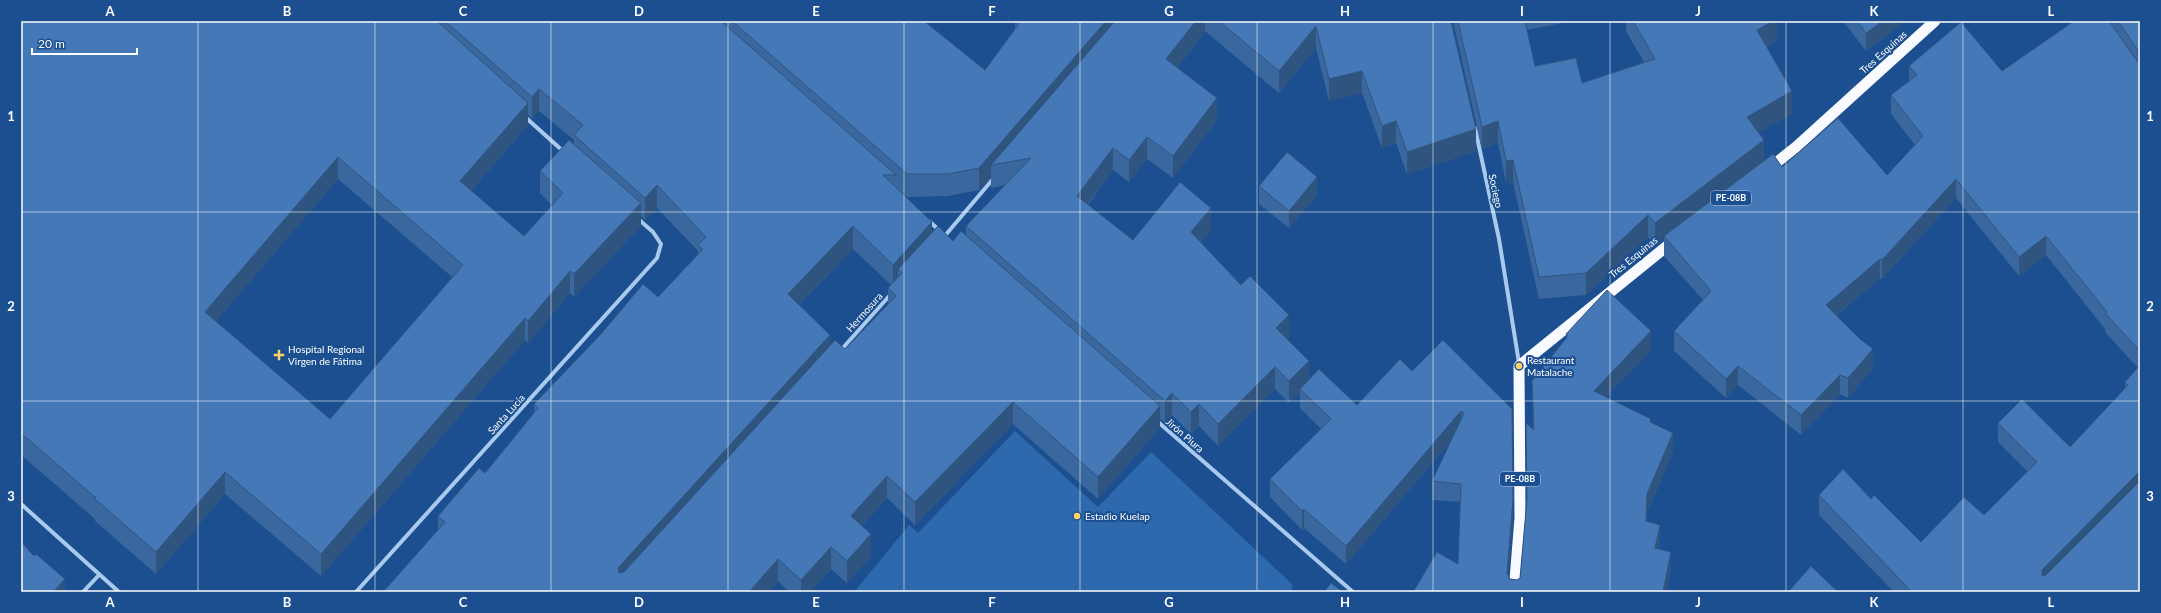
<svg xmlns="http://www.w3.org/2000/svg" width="2161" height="613" font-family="Lato,sans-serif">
<rect width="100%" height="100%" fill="#1b4f8f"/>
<path fill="#2e69ad" d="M1015,431L1098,507L1151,452L1292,584V592H854L909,525L918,533Z"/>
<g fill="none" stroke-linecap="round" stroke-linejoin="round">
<path stroke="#a9c9ee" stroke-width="4" d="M524,116L564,152
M1475,128L1499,239L1519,363
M929,221L940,231
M943,238L993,179
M841,350L891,294
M1157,421L1353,592
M21,504L119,592
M83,592L99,575
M356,592L657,258L661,244L653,232L637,218"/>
<path stroke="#f8faff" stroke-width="11" d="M1767,170L1796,147L1935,21
M1514,592L1520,518L1519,366L1677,238"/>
</g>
<path fill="#3a679d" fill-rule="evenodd" d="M21,21H924L985,70L1015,29V21H1451L1476,151L1407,174L1396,143L1382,148L1362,93L1329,101L1316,48L1279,93L1205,31L1177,68L1217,120L1173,178L1147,159L1129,182L1113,170L1088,205L1133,240L1211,230L1200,243L1289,337L1287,339L1309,379L1357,405L1412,371L1443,340L1513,518L1508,575L1510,579L1517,580L1520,578L1533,429L1532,381L1566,339V334L1651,350L1606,397L1651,423L1673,452L1647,513V522L1660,543L1659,549L1671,571L1413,592L1458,564L1460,502L1432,500V481L1451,441L1346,564L1304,528L1302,530L1270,497V479L1321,429L1300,408V393L1289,403L1275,389L1218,446L1199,426L1191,434L1172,415L1165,423L1160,419V428L1098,499L1013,424L915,525L887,498L862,526L871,556L847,583L831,569L810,592H789L778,581L438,530V516L485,473L534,413V404L658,297L698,254V251L657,208L645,220L641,216V226L574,297L570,293L528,343L525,340L321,576L225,494L156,574L95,521V519L21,455ZM539,111L574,140V144L540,171V193L552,205L524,236L471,191L528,125V115L532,119ZM991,177V188L1005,185L966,226V236L953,241L932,232L896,187L907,197L948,196L979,190ZM338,179L452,277L330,419L216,321ZM853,249L891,285L888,288V304L845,349L830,345L799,305Z
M1453,21H1572L1527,30L1535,66L1582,83L1644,62L1626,31V21H1777V40L1767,47L1792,114L1758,132L1764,161L1782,167L1887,175L1915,145L1891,114V95L1909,81V66L2002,71L2074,21H2140V592H1894L1819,515V495L1871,499L1921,542L1984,515L2027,471L1998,442V423L2070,447L2125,389V382L2138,368L2105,332V329L2046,255L2019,276L1956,198L1882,279L1880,278L1837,315L1873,368L1848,398L1840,394L1801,435L1738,385L1726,398L1674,351V331L1703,300L1664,256V238L1655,245L1648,237L1586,295L1539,299L1513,182L1506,183L1498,143L1482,149Z
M1843,21H1899V26L1866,51Z
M1259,186L1317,195L1289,228L1259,204Z"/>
<path fill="#305480" d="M1106,21H1125L991,165V177L979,190V168Z
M1196,21H1205V31L1166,82V59Z
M1773,21H1777V40L1757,52V30Z
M1883,21H1899V26L1866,51V33Z
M1316,26V48L1279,93V71Z
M1362,71V93L1329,101V79Z
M539,89V111L532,119V97Z
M1792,91V114L1747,139V117Z
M1217,98V120L1173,178V156Z
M528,103V125L460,203V181Z
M1396,121V143L1382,148V126Z
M1498,121V143L1482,149V127Z
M1476,129V151L1407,174V152Z
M1147,137V159L1129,182V160Z
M1764,140V162L1664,236V238L1655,245V223Z
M1113,148V170L1077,218V196Z
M338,157V179L205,334V312Z
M1513,160V182L1506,183V161Z
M1317,177V195L1289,228V211Z
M1956,179V198L1882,279V260Z
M657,185V208L645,220V198Z
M641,203V226L574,297V274Z
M1211,208V230L1191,254V232Z
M1648,215V237L1586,295V273Z
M932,222V244L902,273L898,269V281L893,287V265Z
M853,226V249L788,316V294Z
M2046,236V255L2019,276V257Z
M1880,259V278L1826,324V305Z
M570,271V293L528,343V321Z
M1289,315V337L1276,351V328Z
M525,318V340L321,576V554Z
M1651,331V350L1594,410V391Z
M830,335V357L618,590V568Z
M1873,349V368L1848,398V378Z
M1309,361V383L1300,389V393L1289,403V381Z
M1738,366V385L1726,398V379Z
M1275,367V389L1218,446V424Z
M1840,375V394L1801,435V415Z
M1172,393V415L1165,423V401Z
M1013,402V424L915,525V502Z
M1199,404V426L1191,434V412Z
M1160,406V428L1098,499V477Z
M1461,411V429L1346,564V546Z
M1673,433V452L1647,513L1646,540V521L1647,494Z
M225,472V494L156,574V552Z
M2139,472V492L2042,590V570Z
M887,476V498L851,538V516Z
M1513,499V518L1507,591V573Z
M1304,509V528L1302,530V511Z
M1660,525V543L1655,567V548Z
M871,534V556L847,583V561Z
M831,547V569L810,592H801V580Z
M1671,552V571L1667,592H1663Z
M778,559V581L768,592H749Z
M65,579V592H53Z"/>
<path fill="#4478b7" stroke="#305480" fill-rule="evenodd" d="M21,21H437L528,103L460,181L524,236L563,193L540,171L569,140L641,203L574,274L570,271L528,321L525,318L321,554L225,472L156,552L95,499L96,498L21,433V229L23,227L21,225ZM338,157L463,265L330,419L205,312Z
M445,21H721L896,175H883L932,222L893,265L853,226L788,294L830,335L618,568L619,573L624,572L835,340L845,349L896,296L888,288L902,273L898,269L938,226L953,241L961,231L1160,406L1098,477L1013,402L915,502L887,476L851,516L871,534L847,561L831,547L801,580L778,559L749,592H383L445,522L438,516L479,468L485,473L538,408L534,404L601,334L643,284L658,297L703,249L698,245L706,237L657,185L645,198L574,135L583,125L539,89L532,97Z
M732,21H924L985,70L1021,21H1106L979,168L948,174H907Z
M1115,21H1196L1166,59L1217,98L1173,156L1147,137L1129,160L1113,148L1077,196L1133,240L1180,182L1211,208L1191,232L1241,285L1250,276L1289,315L1276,328L1309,361L1289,381L1275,367L1218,424L1199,404L1191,412L1172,393L1165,401L966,226L1031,158L991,165Z
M1219,21H1451L1476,129L1407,152L1396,121L1382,126L1362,71L1329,79L1316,26L1279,71Z
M1458,21H1525L1535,66L1576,58L1582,83L1655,59L1633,21H1773L1757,30L1792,91L1747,117L1764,140L1655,223L1648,215L1586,273L1539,277L1513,160L1506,161L1498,121L1482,127Z
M1857,21H1883L1866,33Z
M2074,21H2109L2137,61H2140V351L2105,313L2107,312L2046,236L2019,257L1956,179L1882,260L1880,259L1826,305L1860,339L1873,349L1848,378L1840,375L1801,415L1738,366L1726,379L1674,331L1711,291L1664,236L1773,154L1782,167L1838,118L1887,175L1923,136L1891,95L1917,75L1909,66L1961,22L2002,71Z
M2118,21H2140V53Z
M1287,152L1317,177L1289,211L1259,186Z
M1607,290L1651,331L1594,391L1651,419L1650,422L1673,433L1647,494L1646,521L1660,525L1655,548L1671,552L1663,592H1413L1437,552L1458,564L1461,484L1432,481L1464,413L1461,411L1346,546L1304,509L1302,511L1270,479L1331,419L1300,389L1319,369L1357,405L1400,359L1412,371L1443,340L1512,409L1513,499L1507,573L1510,579L1517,580L1520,578L1527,500L1526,423L1534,430L1532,381L1568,336L1566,334Z
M2140,365V473L2139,472L2042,570V576L2046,575L2140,481V592H1912L1819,495L1843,469L1871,499L1874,495L1921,542L1964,497L1984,515L2037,462L1998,423L2022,399L2070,447L2128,385L2125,382Z
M21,542L34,556L36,554L65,579L53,592H21Z
M1811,566L1838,592H1788Z
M1331,583L1343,592H1324Z"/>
<path fill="none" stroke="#fff" stroke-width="1" stroke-opacity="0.55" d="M198,21V592M375,21V592M551,21V592M728,21V592M904,21V592M1080,21V592M1257,21V592M1433,21V592M1610,21V592M1786,21V592M1963,21V592M21,212H2140M21,401H2140"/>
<g fill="#ffd166" stroke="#1b4f8f" stroke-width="1.5">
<path d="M277 349h4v4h4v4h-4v4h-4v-4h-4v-4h4z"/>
<circle cx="1519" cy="366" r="4"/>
<circle cx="1077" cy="516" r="4"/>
</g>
<g text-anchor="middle" stroke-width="4" stroke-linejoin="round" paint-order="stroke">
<g fill="#1b4f8f" stroke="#bbcadd" stroke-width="1">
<rect x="1711" y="191" width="40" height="14" rx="3"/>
<rect x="1500" y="472" width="40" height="14" rx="3"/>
</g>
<g font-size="9" font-weight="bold" fill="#fff">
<text x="1731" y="201">PE-08B</text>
<text x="1520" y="482">PE-08B</text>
</g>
<g font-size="10" fill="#fff" stroke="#1b4f8f">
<text transform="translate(1883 52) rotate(-42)" y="4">Tres Esquinas</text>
<text transform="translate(1496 191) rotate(78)" y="4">Sociego</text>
<text transform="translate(1633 257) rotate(-39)" y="4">Tres Esquinas</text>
<text transform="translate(864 312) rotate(-48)" y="4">Hermosura</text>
<text transform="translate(506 414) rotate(-48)" y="4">Santa Lucía</text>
<text transform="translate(1185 435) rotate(41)" y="4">Jirón Piura</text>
</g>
<g font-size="10" fill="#fff" stroke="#1b4f8f" text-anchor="start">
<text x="288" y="353">Hospital Regional<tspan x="288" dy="12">Virgen de Fátima</tspan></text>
<text x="1527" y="364">Restaurant<tspan x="1527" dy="12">Matalache</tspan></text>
<text x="1085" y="520">Estadio Kuelap</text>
</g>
</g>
<rect width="2161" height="613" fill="none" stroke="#1b4f8f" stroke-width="44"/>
<path d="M32 48v6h105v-6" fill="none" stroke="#ffffff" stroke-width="2"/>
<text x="38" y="48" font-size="12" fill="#ffffff" stroke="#1b4f8f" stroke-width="3" paint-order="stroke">20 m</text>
<rect x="22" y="22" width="2117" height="569" fill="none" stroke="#fff" stroke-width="1.5"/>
<g font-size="13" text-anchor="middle" font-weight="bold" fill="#fff">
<text x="110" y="16">A</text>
<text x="287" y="16">B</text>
<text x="463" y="16">C</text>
<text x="639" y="16">D</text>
<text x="816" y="16">E</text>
<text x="992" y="16">F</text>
<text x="1169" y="16">G</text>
<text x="1345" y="16">H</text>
<text x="1522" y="16">I</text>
<text x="1698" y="16">J</text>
<text x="1874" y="16">K</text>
<text x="2051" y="16">L</text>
<text x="11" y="121">1</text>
<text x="2150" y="121">1</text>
<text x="11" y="311">2</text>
<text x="2150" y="311">2</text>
<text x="11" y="501">3</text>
<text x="2150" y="501">3</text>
<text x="110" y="607">A</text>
<text x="287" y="607">B</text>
<text x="463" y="607">C</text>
<text x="639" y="607">D</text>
<text x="816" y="607">E</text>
<text x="992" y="607">F</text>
<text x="1169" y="607">G</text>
<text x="1345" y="607">H</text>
<text x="1522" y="607">I</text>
<text x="1698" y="607">J</text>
<text x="1874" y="607">K</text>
<text x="2051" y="607">L</text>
</g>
</svg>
